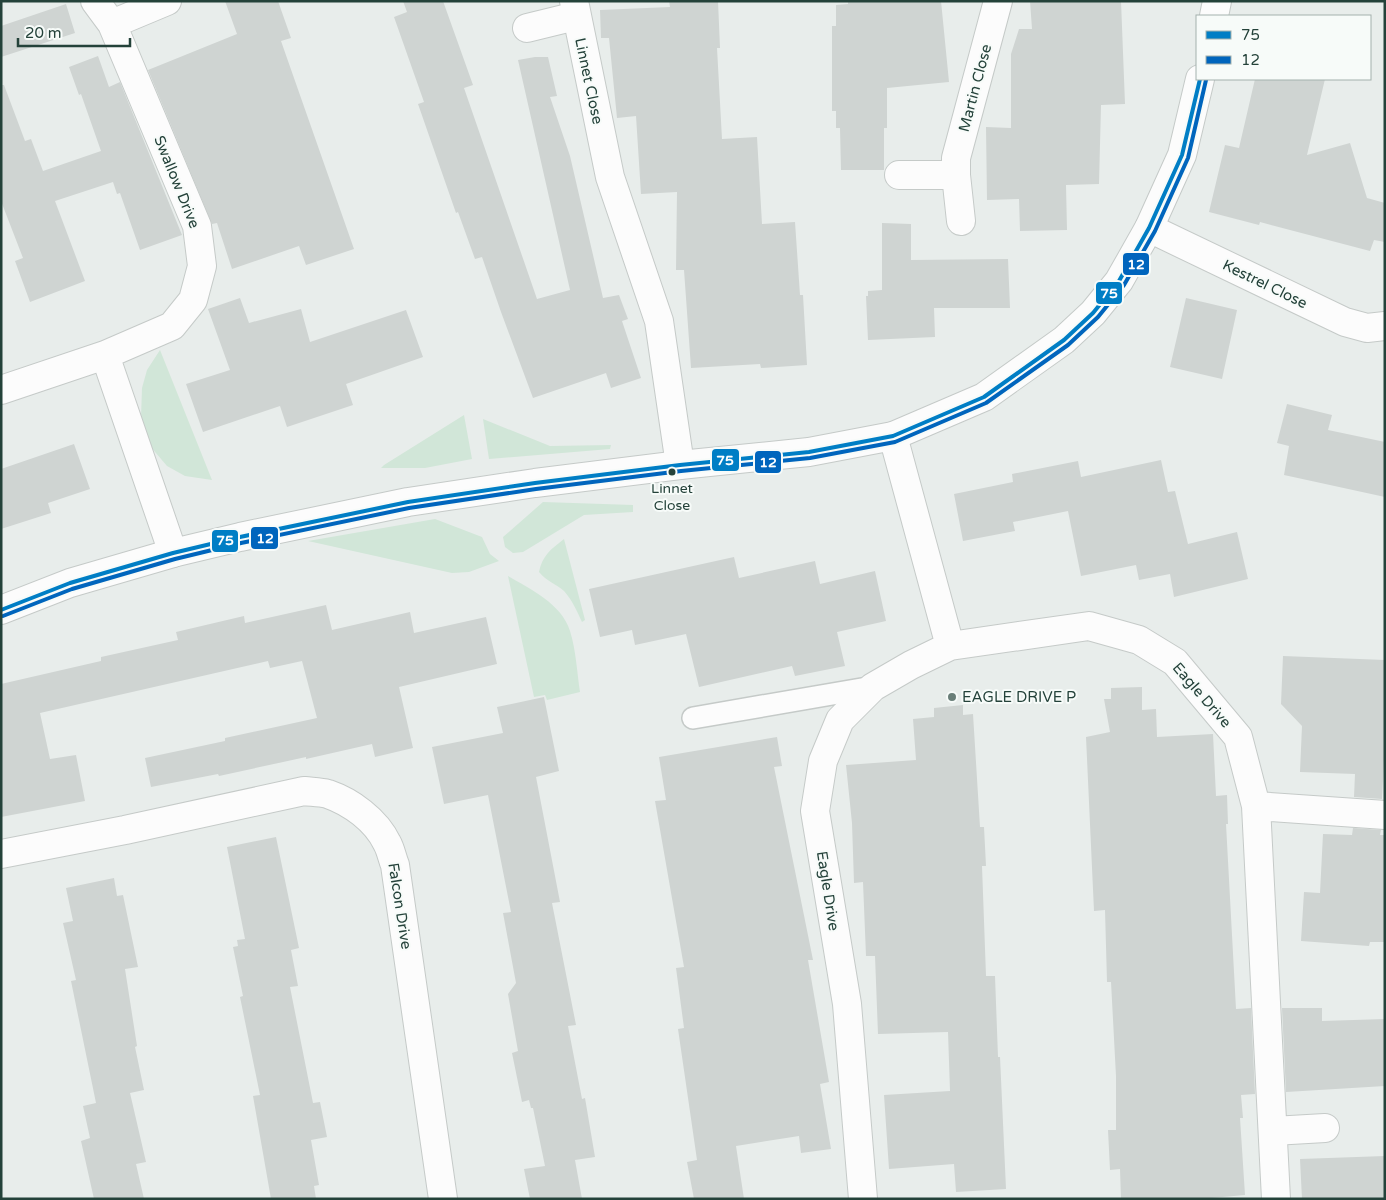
<svg xmlns="http://www.w3.org/2000/svg" width="1386" height="1200" font-family="'Varela Round',sans-serif">
<rect width="100%" height="100%" fill="#e8edeb"/>
<path fill="#d1e6d8" d="M160,350L212,480L185,476L167,466L150,446L141,418L142,388L147,370Z
M464,415L472,459L425,468H381L384,465Z
M483,419L550,446L611,445L610,449L489,459Z
M543,502L633,505V512L584,515L523,552L513,553L505,547L503,537Z
M435,519L482,537L490,554L499,561L469,572L452,573L308,541Z
M564,539L585,620L582,622C577,611 572,600 564,591C556,584 546,581 539,572C542,556 551,549 564,539Z
M508,576C530,589 562,604 570,631C576,650 577,672 580,692L547,700L545,695L534,697Z"/>
<path fill="#cfd4d2" d="M225,1H278L291,38L281,41L354,249L306,265L299,246L232,269L217,223L212,224L148,70L237,34Z
M403,1H443L473,85L464,88L537,299L570,290L518,60L535,57H548L557,96L550,97L570,156L603,298L619,295L628,319L622,321L641,378L611,388L606,373L533,398L501,312L482,257L475,259L458,212L456,213L418,104L424,102L394,17L407,12Z
M669,1H718L720,48H717L722,139L757,137L762,224L795,222L800,295H803L807,365L761,368L760,364L691,368L684,270H676L677,192L641,194L636,116L617,118L609,38H601L600,10L670,7Z
M848,1H941L949,82L887,88V128H884V170H841L840,128H836V111H832V26H836V5L848,4Z
M1030,1H1121L1125,104L1101,105L1099,184L1066,185L1067,230L1020,231L1019,199L987,200L986,127L1011,128V54L1019,29H1032Z
M66,4L75,33L1,57V26Z
M98,56L109,87L120,82L182,235L140,250L120,193L117,194L113,182L55,201L85,281L30,302L15,261L23,258L1,201V85H4L25,141L31,139L43,171L101,151L81,94L79,95L69,67Z
M1255,79H1325L1307,155L1350,143L1367,198L1385,203V242L1374,240L1370,251L1260,222L1259,225L1209,212L1225,145L1239,148Z
M882,223L911,224V260L1008,259L1010,308H934L935,337L868,340L866,296H868V291L882,290Z
M240,298L249,323L301,309L310,342L406,310L423,357L346,384L353,405L287,427L280,406L203,432L186,384L230,370L208,309Z
M1186,298L1237,310L1222,379L1170,367Z
M1287,404L1332,415L1328,430L1385,442V497L1284,475L1289,446L1277,443Z
M74,444L90,489L48,503L51,513L1,529V469Z
M1161,460L1168,492L1175,491L1188,544L1237,532L1248,579L1174,597L1170,574L1139,580L1136,565L1081,576L1068,511L1013,522L1015,531L963,541L954,494L1013,482L1012,474L1078,461L1081,477Z
M734,557L739,578L815,561L820,584L875,571L886,621L837,632L845,666L795,676L792,666L699,687L686,634L635,645L632,630L600,637L589,589Z
M326,605L332,630L410,612L414,633L486,617L497,664L399,687L413,748L375,757L372,744L306,759V757L219,776L218,774L151,787L145,758L225,741V738L317,718L302,661L270,668L268,661L40,713L50,759L76,755L85,801L1,817V684L101,661V657L178,640L176,632L244,616L245,623Z
M1283,656L1385,660V741L1382,799L1354,797L1355,774L1300,772L1302,726L1281,704Z
M1142,687V710L1156,709L1157,737L1213,734L1216,796L1227,795L1228,824H1226L1236,1009L1251,1008L1255,1094L1241,1095L1243,1118H1240L1245,1195L1200,1199H1121L1120,1169L1110,1170L1108,1130H1116V1076L1111,982H1107L1105,910L1094,911L1086,737L1110,732L1104,699H1111V688Z
M544,697L559,771L536,777L560,902L552,903L576,1025L568,1026L582,1099L585,1098L595,1157L575,1160L582,1199H530L524,1169L545,1166L533,1108H531L529,1100L522,1102L512,1053L518,1051L508,994L516,983L503,913L511,912L488,795L444,804L432,747L503,733L497,707Z
M963,705V715L973,714L980,827H984L986,866H982L986,976H995L998,1057H1000L1006,1189L956,1192L954,1164L889,1169L884,1095L950,1091L948,1032L878,1034L875,956H866L863,882L854,883L852,823L846,765L916,760L913,719L934,717V708Z
M777,737L782,766L774,767L813,960H808L829,1082L820,1084L831,1149L801,1153L799,1136L736,1146L744,1199H694L687,1162L697,1160L678,1029L684,1028L676,968L684,967L655,801L666,800L659,757Z
M1353,828L1381,830L1380,835H1385V942H1370L1369,946L1301,941L1304,892L1320,893L1323,834L1352,835Z
M276,837L299,948L291,950L298,986L290,987L313,1103L320,1102L327,1137L311,1140L319,1185L314,1186L316,1199H271L253,1096L260,1095L240,997L243,996L233,947L238,946L237,940L245,939L227,847Z
M114,878L117,896L123,895L138,967L125,969L137,1046L135,1047L144,1090L130,1093L146,1162L136,1164L144,1199H94L81,1141L90,1138L83,1106L96,1103L71,981L76,980L63,923L73,921L66,888Z
M1282,1008H1322V1021L1385,1019V1086L1286,1092Z
M1385,1156V1199H1302L1300,1159Z"/>
<g fill="none" stroke-linecap="round" stroke-linejoin="round">
<defs>
<path id="service" d="M693,718L873,687"/>
<path id="minor" d="M574,1L610,177L659,321L680,465
M112,24L167,1
M527,28L576,16
M899,175H956
M961,221L956,175V158L998,1
M1149,228L1345,322L1367,328L1385,326
M105,355L173,553
M1,390L105,355L172,326L193,300L202,266L197,226L112,24L95,1
M893,436L950,646
M1256,806L1385,815
M1,854L125,830L304,791C312,792 320,792 328,794C351,802 376,820 387,843C391,850 392,858 395,865L443,1199
M1273,1131L1325,1128
M863,1199L847,1004L815,811L823,761L840,720L873,687L911,665L950,646L1089,626L1139,640L1175,662L1238,737L1256,806L1276,1199"/>
<path id="tertiary" d="M1214,16L1217,1
M1,610L70,583L173,553L240,537L408,502L535,483L680,465L809,452L893,436L984,397L1064,340L1093,313L1119,281L1149,228L1182,155L1200,79"/>
</defs>
<use href="#service" stroke="#c5cac8" stroke-width="24"/>
<use href="#minor" stroke="#c5cac8" stroke-width="30"/>
<use href="#tertiary" stroke="#c5cac8" stroke-width="30"/>
<use href="#service" stroke="#fcfcfc" stroke-width="21"/>
<use href="#minor" stroke="#fcfcfc" stroke-width="28"/>
<use href="#tertiary" stroke="#fcfcfc" stroke-width="28"/>
<defs>
<path id="bus-1" d="M1,610L70,583L173,553L240,537L408,502L535,483L680,465L809,452L893,436L984,397L1064,340L1093,313L1119,281L1149,228L1182,155L1200,79"/>
<path id="bus-2" d="M3,616L72,589L175,559L241,543L409,508L536,489L681,471L810,458L895,442L986,403L1068,345L1098,317L1124,285L1155,231L1188,158L1206,80"/>
</defs>
<use href="#bus-1" stroke="#f7fbf9" stroke-width="8"/>
<use href="#bus-2" stroke="#f7fbf9" stroke-width="8"/>
<use href="#bus-1" stroke="#007ec5" stroke-width="4"/>
<use href="#bus-2" stroke="#0065bd" stroke-width="4"/>
</g>
<circle fill="#24423a" stroke="#f7fbf9" stroke-width="2" cx="672" cy="472" r="4.5"/>
<circle fill="#697e78" stroke="#f7fbf9" stroke-width="2" cx="952" cy="697" r="5"/>
<g text-anchor="middle" stroke-width="4" stroke-linejoin="round" paint-order="stroke">
<g font-size="14" fill="#24423a" stroke="#f7fbf9">
<text x="672" y="493">Linnet<tspan x="672" dy="17">Close</tspan></text>
</g>
<g font-size="15" fill="#24423a" stroke="#f7fbf9">
<text transform="translate(589 81) rotate(78)" y="5">Linnet Close</text>
<text transform="translate(975 88) rotate(-75)" y="5">Martin Close</text>
<text transform="translate(177 182) rotate(68)" y="5">Swallow Drive</text>
<text transform="translate(1265 284) rotate(26)" y="5">Kestrel Close</text>
<text transform="translate(1202 695) rotate(49)" y="5">Eagle Drive</text>
<text transform="translate(828 891) rotate(81)" y="5">Eagle Drive</text>
<text transform="translate(400 906) rotate(81)" y="5">Falcon Drive</text>
</g>
<g font-size="15" fill="#24423a" stroke="#f7fbf9" text-anchor="start">
<text x="962" y="702">EAGLE DRIVE P</text>
</g>
</g>
<g stroke="#f7fbf9" stroke-width="2">
<rect x="1122" y="252" width="28" height="24" rx="5" fill="#0065bd"/>
<rect x="1095" y="281" width="28" height="24" rx="5" fill="#007ec5"/>
<rect x="711" y="448" width="29" height="24" rx="5" fill="#007ec5"/>
<rect x="754" y="450" width="28" height="24" rx="5" fill="#0065bd"/>
<rect x="250" y="526" width="29" height="24" rx="5" fill="#0065bd"/>
<rect x="211" y="529" width="28" height="24" rx="5" fill="#007ec5"/>
</g>
<g font-size="14" text-anchor="middle" font-weight="bold" fill="#fff">
<text x="1136" y="269">12</text>
<text x="1109" y="298">75</text>
<text x="725" y="465">75</text>
<text x="768" y="467">12</text>
<text x="265" y="543">12</text>
<text x="225" y="545">75</text>
</g>
<rect width="1386" height="1200" fill="none" stroke="#24423a" stroke-width="5"/>
<rect x="1196" y="15" width="175" height="65" fill="#f7fbf9" stroke="#a3b1ad"/>
<rect x="1206" y="31" width="25" height="8" fill="#007ec5" stroke="#a3b1ad"/>
<text x="1241" y="40" font-size="15" fill="#24423a">75</text>
<rect x="1206" y="56" width="25" height="8" fill="#0065bd" stroke="#a3b1ad"/>
<text x="1241" y="65" font-size="15" fill="#24423a">12</text>
<path d="M18 38v8h112v-8" fill="none" stroke="#24423a" stroke-width="2.5"/>
<text x="25" y="38" font-size="15" fill="#24423a" stroke="#f7fbf9" stroke-width="4" paint-order="stroke">20 m</text>
</svg>
